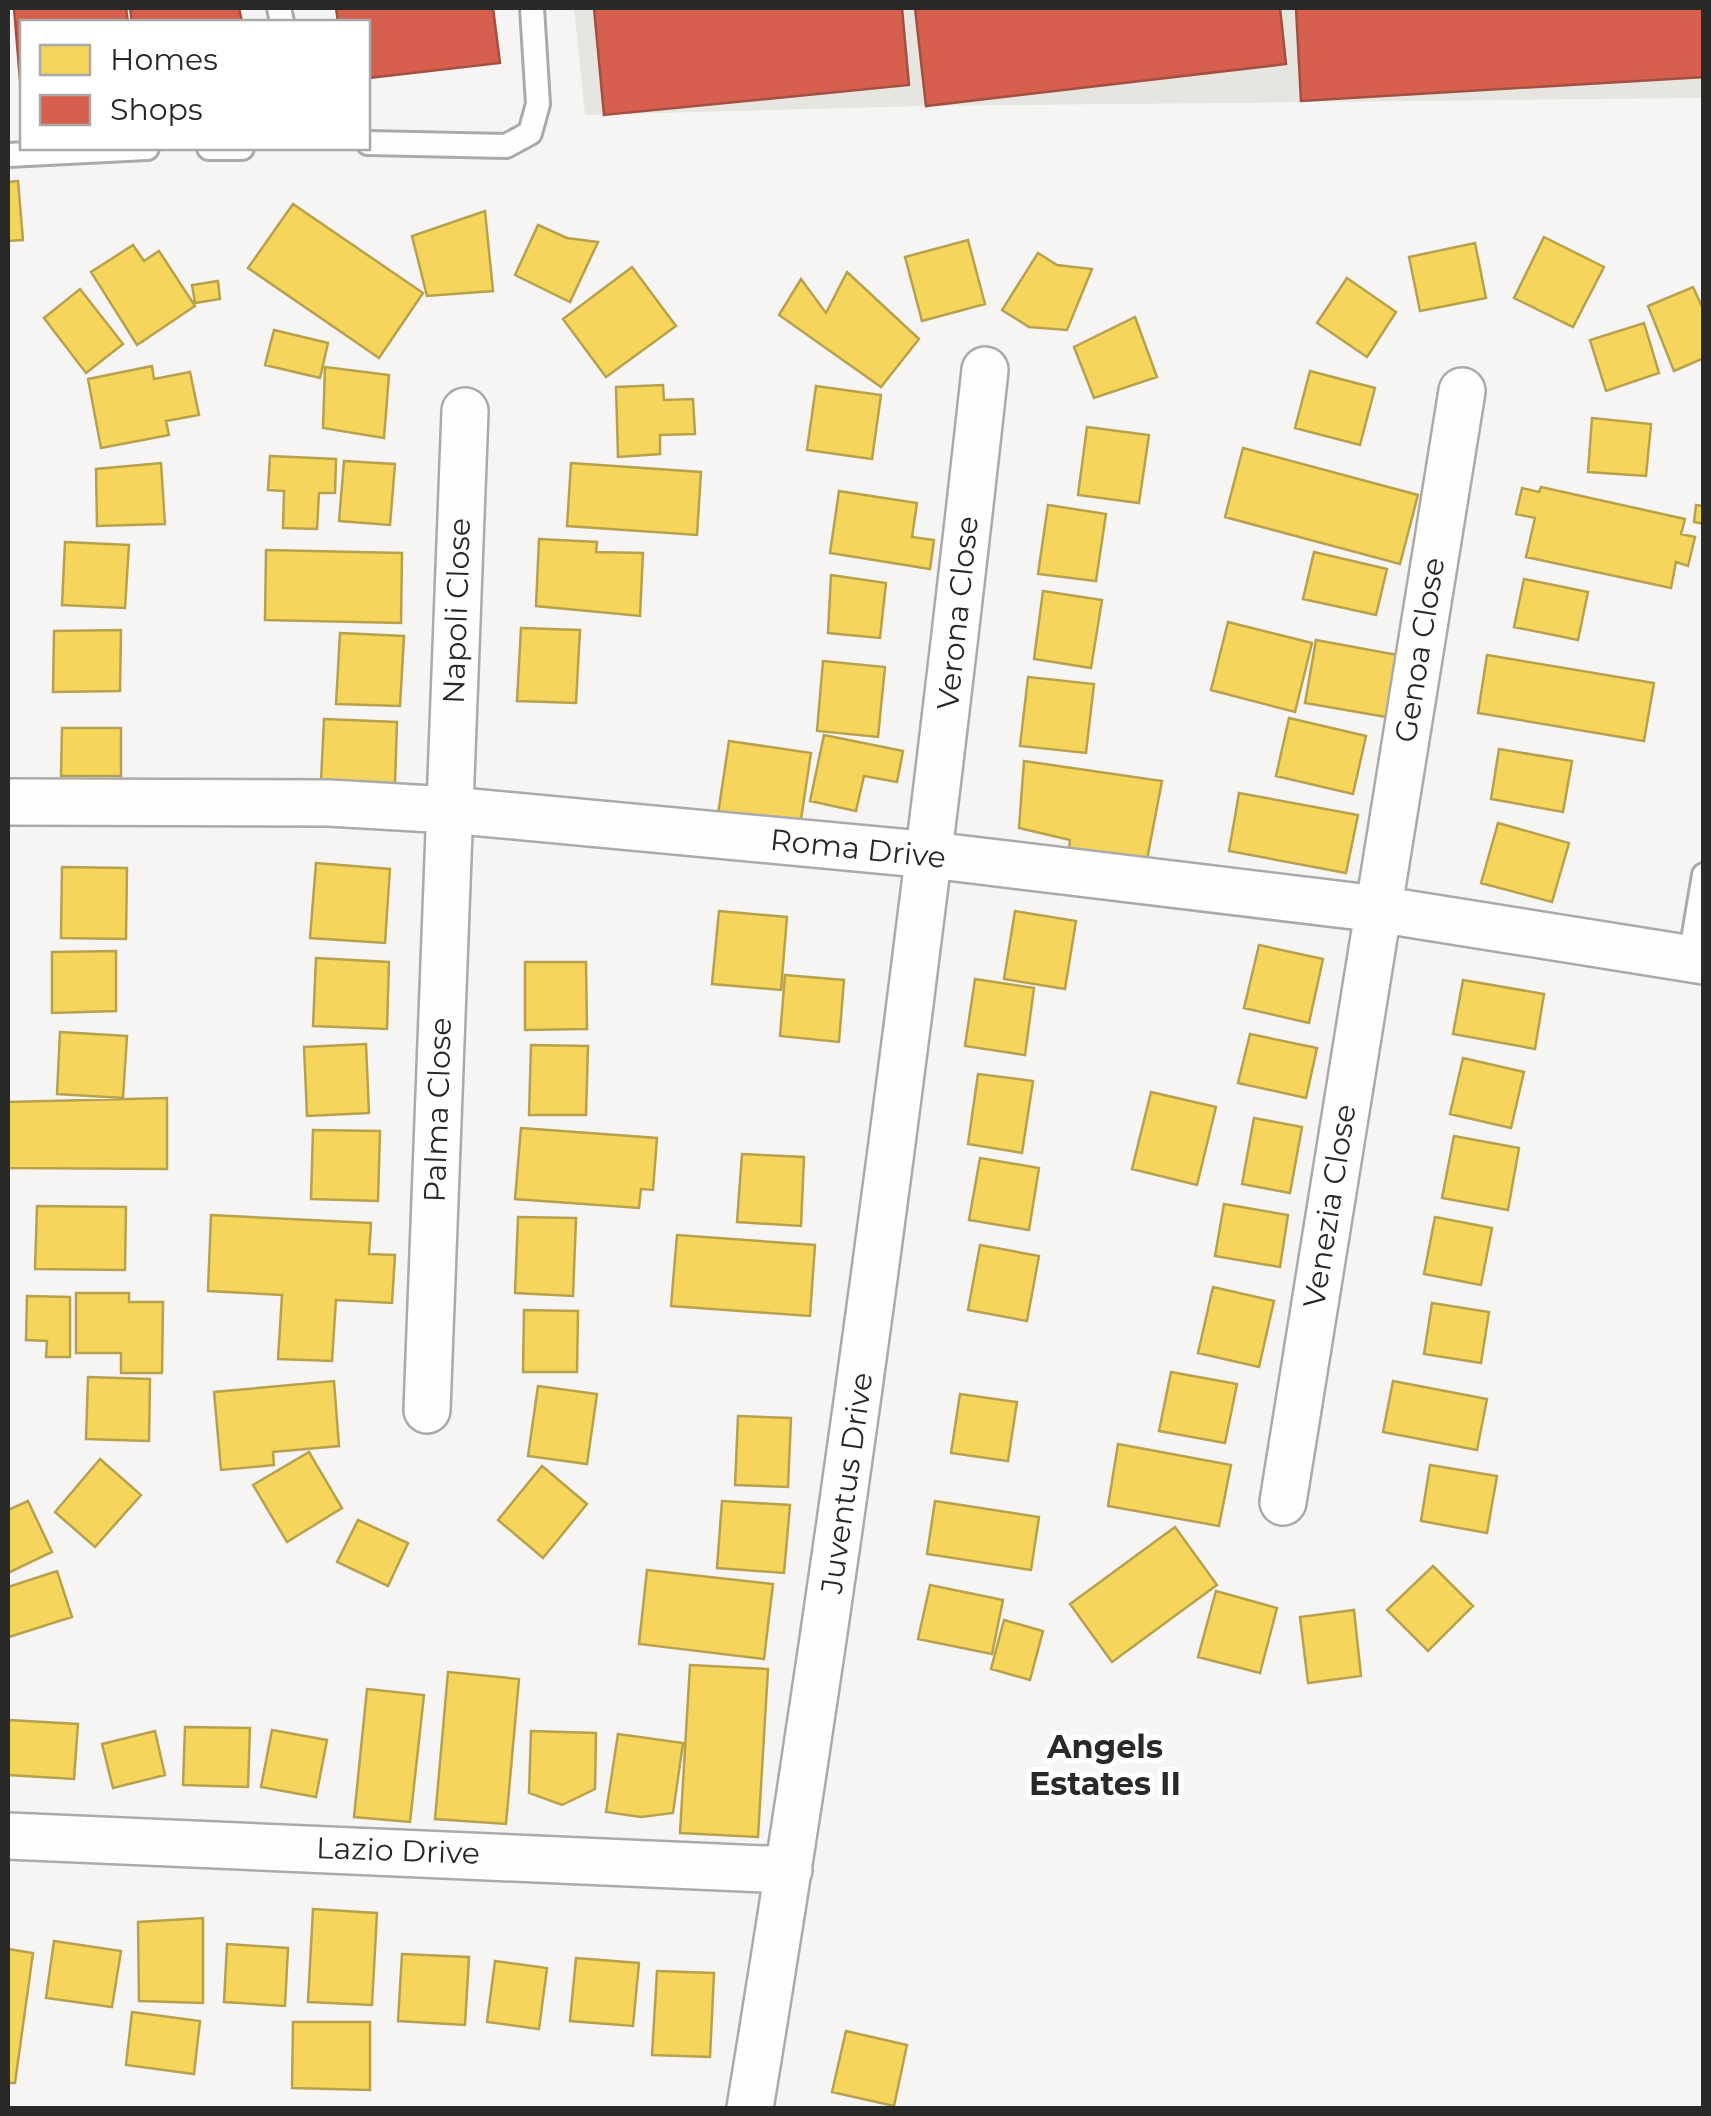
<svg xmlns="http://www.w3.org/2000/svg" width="1711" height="2116" font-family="Montserrat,sans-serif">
<rect width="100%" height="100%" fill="#f6f5f4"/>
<path fill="#e7e5df" d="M574,8H1703V98L926,106L585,115Z"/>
<path fill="#f6d55c" stroke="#b8a14c" stroke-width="2.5" d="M18,181L23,240L8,241V182Z
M293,204L423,293L379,358L248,268Z
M485,211L493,291L427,296L412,236Z
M538,225L567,238L598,242L570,302L515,275Z
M1544,237L1604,267L1573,327L1514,298Z
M968,240L985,304L922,321L905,257Z
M1475,243L1486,298L1420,311L1409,257Z
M133,245L144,261L159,251L195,306L137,345L91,272Z
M1038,253L1057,265L1092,269L1067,330L1029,327L1002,310Z
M632,267L676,326L606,377L563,319Z
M847,272L919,339L881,387L779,315L801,279L826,313Z
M1347,278L1396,312L1367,357L1317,323Z
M218,281L220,299L195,303L192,285Z
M1693,287L1704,311V358L1674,371L1648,306Z
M80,289L123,344L86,373L44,318Z
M1135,317L1157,377L1094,398L1074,347Z
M1644,323L1659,373L1606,391L1590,340Z
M274,330L328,343L320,378L265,365Z
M152,366L154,379L190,372L199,415L166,421L169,435L101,448L88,379Z
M325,367L389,375L384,438L323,428Z
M1310,371L1375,388L1360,445L1295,428Z
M663,385L664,400L693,399L695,434L660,435V454L618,457L616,387Z
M816,386L881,395L872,459L807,450Z
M1592,418L1651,424L1646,476L1588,472Z
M1087,427L1149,435L1139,503L1078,495Z
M1243,448L1418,495L1400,564L1225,517Z
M270,456L336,459L335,493H319L317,529L283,528L284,491L268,490Z
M344,461L395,464L390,525L339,521Z
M161,463L165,524L97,526L96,469Z
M571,463L701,472L697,535L567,526Z
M1541,487L1685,519L1681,534L1695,537L1688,566L1676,562L1671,588L1526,557L1535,518L1516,514L1522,488L1539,492Z
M839,491L917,503L912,537L934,540L930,569L830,553Z
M1048,505L1106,514L1096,581L1038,574Z
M1696,505L1704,506V524L1694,522Z
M539,539L597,542L596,552L643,553L640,616L536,606Z
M65,542L129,545L125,608L62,605Z
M266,550L402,553L401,623L265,620Z
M1314,552L1387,569L1376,615L1303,599Z
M831,575L886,583L880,638L828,633Z
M1524,579L1588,592L1578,640L1514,627Z
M1043,591L1102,600L1091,668L1034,659Z
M1228,622L1312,643L1295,712L1211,690Z
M521,628L580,630L576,703L517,701Z
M121,630L120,691L53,692L54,631Z
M340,633L404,636L400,706L336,704Z
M1316,640L1403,656L1392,718L1305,703Z
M1487,655L1654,683L1644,741L1478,713Z
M823,661L885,667L878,737L817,731Z
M1028,677L1094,684L1086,753L1020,746Z
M1289,718L1366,736L1353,794L1276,776Z
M324,719L397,722L395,784L321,781Z
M62,728H121V776H61Z
M824,735L903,751L897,782L864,776L856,811L810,801Z
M729,741L811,753L800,826L718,814Z
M1499,749L1572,761L1563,812L1491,799Z
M1024,761L1162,781L1145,870L1069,851L1070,840L1019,828Z
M1239,793L1358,815L1346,873L1229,851Z
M1498,823L1569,843L1552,902L1481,883Z
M316,863L390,869L385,943L310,938Z
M62,867L127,868L126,939L61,938Z
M719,911L787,917L781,990L712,984Z
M1015,911L1076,921L1065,989L1004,979Z
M1259,945L1323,959L1309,1023L1244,1008Z
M116,951V1011L52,1013V952Z
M316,958L389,962L387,1029L313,1026Z
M525,962H586L587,1029L525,1030Z
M785,975L844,980L839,1042L780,1036Z
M975,979L1034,988L1025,1055L965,1046Z
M1463,980L1544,994L1535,1049L1453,1034Z
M60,1032L127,1036L123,1098L57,1094Z
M1250,1034L1317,1048L1306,1098L1238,1083Z
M366,1044L369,1113L307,1116L304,1047Z
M531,1045L588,1046L586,1115H529Z
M1463,1058L1524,1072L1511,1128L1450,1114Z
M978,1074L1033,1081L1022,1153L968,1144Z
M1151,1092L1216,1107L1197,1185L1132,1169Z
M167,1098V1169L8,1168V1102Z
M1254,1118L1302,1127L1290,1193L1242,1184Z
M521,1128L657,1138L653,1190L641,1189L639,1208L515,1199Z
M313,1130L380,1131L378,1201L311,1199Z
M1454,1136L1519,1148L1508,1210L1442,1198Z
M742,1154L804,1157L801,1226L737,1222Z
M980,1158L1039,1168L1029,1230L969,1220Z
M1224,1204L1288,1215L1280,1267L1215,1256Z
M37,1206L126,1207L125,1270L35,1269Z
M211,1215L371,1223L369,1254L395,1255L392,1303L336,1300L332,1361L278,1359L282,1295L208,1291Z
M518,1217L576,1218L573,1296L515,1293Z
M1435,1217L1492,1228L1481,1285L1424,1274Z
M677,1235L815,1245L810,1316L671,1306Z
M980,1245L1039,1256L1027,1321L968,1310Z
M1213,1287L1274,1301L1259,1367L1198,1353Z
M76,1293H129V1302H163L162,1373H121V1353H76Z
M27,1296L70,1297V1357H46L47,1341L26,1340Z
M1432,1303L1489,1312L1481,1363L1424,1354Z
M524,1310L578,1311L577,1372H523Z
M1171,1372L1237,1384L1225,1443L1159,1431Z
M88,1377L150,1379L149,1441L86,1439Z
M334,1381L339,1446L273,1452L274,1465L221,1470L214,1392Z
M1393,1381L1487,1399L1477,1450L1383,1432Z
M538,1386L597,1394L587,1464L528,1456Z
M960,1394L1017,1402L1008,1461L951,1453Z
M738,1416L791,1418L788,1487L735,1485Z
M1118,1444L1231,1465L1219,1526L1108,1506Z
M309,1452L342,1508L287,1542L253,1485Z
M100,1459L141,1495L95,1547L55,1512Z
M1430,1465L1497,1476L1487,1533L1421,1521Z
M542,1466L587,1504L543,1558L498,1520Z
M28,1501L52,1552L8,1573V1510Z
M722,1501L790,1505L784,1573L717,1568Z
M935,1501L1039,1517L1031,1570L927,1554Z
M358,1520L408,1543L388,1586L337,1562Z
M1175,1527L1217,1585L1112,1662L1070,1604Z
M1433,1566L1473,1606L1428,1651L1387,1610Z
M647,1570L773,1584L764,1659L639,1644Z
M57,1571L72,1617L9,1637L8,1587Z
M930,1585L1003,1600L992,1654L918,1639Z
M1216,1591L1277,1608L1260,1673L1198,1657Z
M1354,1610L1361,1676L1308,1683L1300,1617Z
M1004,1620L1043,1631L1030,1680L991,1669Z
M690,1665L768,1669L758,1837L680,1833Z
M448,1672L519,1679L506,1824L435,1819Z
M367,1689L424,1695L410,1822L354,1817Z
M9,1720L78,1724L74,1779L8,1775Z
M185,1727L250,1728L248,1787L183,1785Z
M272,1730L327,1740L316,1797L261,1787Z
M155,1731L165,1775L113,1788L102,1744Z
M531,1731L596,1733L595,1789L562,1805L529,1793Z
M618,1734L683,1743L673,1813L641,1817L606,1812Z
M313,1909L377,1913L372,2005L308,2002Z
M203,1918V2003L139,2001L138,1922Z
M54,1941L121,1951L112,2007L46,1998Z
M227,1944L288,1948L285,2006L224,2002Z
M8,1949L33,1953L15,2083H8Z
M402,1954L469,1957L465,2025L398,2021Z
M576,1958L639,1963L633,2026L570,2021Z
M495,1961L547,1968L539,2029L487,2022Z
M657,1971L714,1973L710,2057L652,2055Z
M132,2012L200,2021L194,2074L126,2065Z
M293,2022H370V2090L292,2088Z
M846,2031L907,2045L894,2106L832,2092Z"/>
<path fill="#d6604d" stroke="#a25042" stroke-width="2.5" d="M14,8H126L128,22H22V104Z
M130,8H239L242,22H132Z
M336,8H493L500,63L368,78V22H338Z
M594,8H902L909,85L604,115Z
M915,8H1280L1286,64L926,106Z
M1296,8H1704V77L1301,101Z"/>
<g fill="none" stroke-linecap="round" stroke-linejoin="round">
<defs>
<path id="service" d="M279,8L282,22
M368,143L506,146L530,133L538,104L532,8
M209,148H242
M8,155L147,148
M1690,958L1704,875"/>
<path id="minor" d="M8,802L329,803L450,810L931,855L1378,909L1704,961
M427,1410L465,411
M1283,1502L1462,391
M8,1836L789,1870
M750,2108C845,1531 921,952 985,370"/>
</defs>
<use href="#service" stroke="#aaaaa9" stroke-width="28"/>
<use href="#minor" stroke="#aaaaa9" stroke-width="50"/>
<use href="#service" stroke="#fefefd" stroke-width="22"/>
<use href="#minor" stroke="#fefefd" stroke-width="45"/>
</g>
<g text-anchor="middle" stroke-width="10" stroke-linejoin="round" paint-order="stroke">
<g font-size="30" fill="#292928" stroke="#fff">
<text transform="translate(457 611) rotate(-88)" y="10">Napoli Close</text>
<text transform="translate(958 613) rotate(-84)" y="10">Verona Close</text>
<text transform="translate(1420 650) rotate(-81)" y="10">Genoa Close</text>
<text transform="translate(858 849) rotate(6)" y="10">Roma Drive</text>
<text transform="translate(438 1110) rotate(-88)" y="10">Palma Close</text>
<text transform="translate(1330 1206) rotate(-81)" y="10">Venezia Close</text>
<text transform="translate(847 1483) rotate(-82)" y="10">Juventus Drive</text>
<text transform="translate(398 1851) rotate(2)" y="10">Lazio Drive</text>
</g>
<g font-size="32" font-weight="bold" fill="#292928" stroke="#fff">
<text x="1105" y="1758">Angels<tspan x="1105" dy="37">Estates II</tspan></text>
</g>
</g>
<rect width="1711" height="2116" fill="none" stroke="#292928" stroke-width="20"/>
<rect x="20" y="20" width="350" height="130" fill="#ffffff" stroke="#a9a9a9" stroke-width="2.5"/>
<rect x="40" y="45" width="50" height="30" fill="#f6d55c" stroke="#a9a9a9" stroke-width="2.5"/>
<text x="110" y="70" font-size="30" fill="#292928">Homes</text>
<rect x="40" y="95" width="50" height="30" fill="#d6604d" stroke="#a9a9a9" stroke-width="2.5"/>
<text x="110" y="120" font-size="30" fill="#292928">Shops</text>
</svg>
